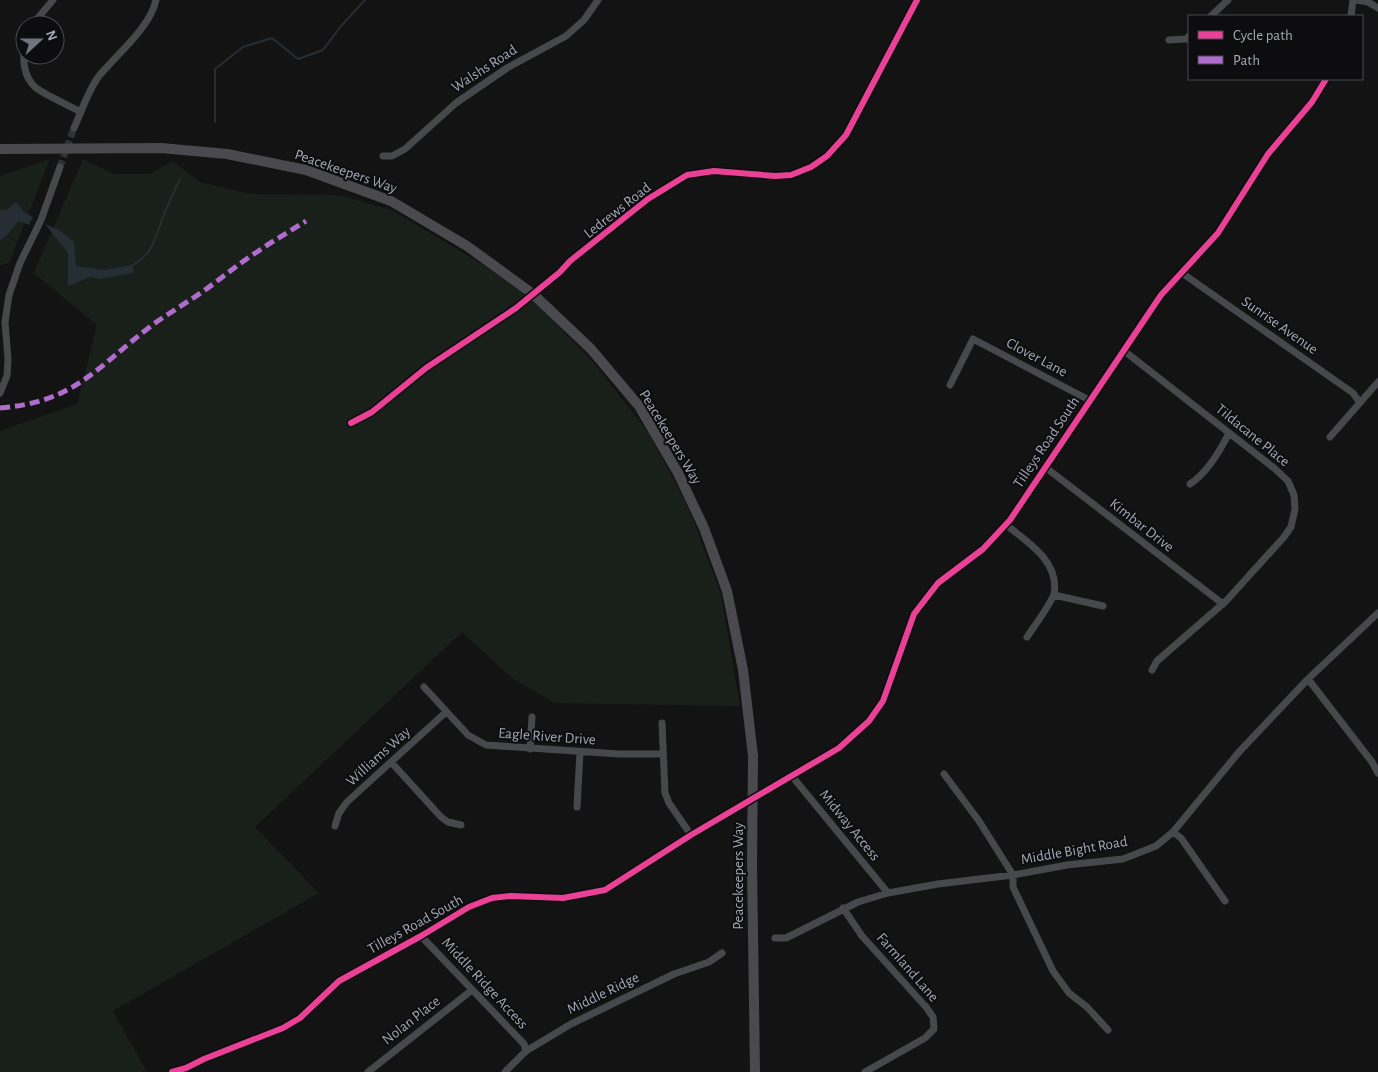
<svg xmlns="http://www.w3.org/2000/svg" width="1378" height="1072" font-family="'Alegreya Sans',sans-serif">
<rect width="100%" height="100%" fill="#131313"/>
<path fill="#19201a" d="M50,159L9,263L0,265V176Z
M83,159L114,174H150L172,161L200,182L250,194L339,195L392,210L485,266L535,302L593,362L649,433L689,509L721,594L740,706L554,703L512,678L462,632L255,827L319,893L113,1011L147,1072H0V431L77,404L97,325L34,273Z"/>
<path fill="#262e35" d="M16,202L24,212L33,217L29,225L18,221L7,235L0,240V210L8,209Z
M45,224L59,230L74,242L76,266L104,270L133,265V273L100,279L90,277L68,286V253Z"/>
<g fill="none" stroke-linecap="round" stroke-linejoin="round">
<path stroke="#262e35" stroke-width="2" d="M215,122V69L243,47L272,38L298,59L323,50L341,26L365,0
M133,265C156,251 155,235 165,212C169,201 175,190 180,179"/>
<path stroke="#303133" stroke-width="7" stroke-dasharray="7 3.5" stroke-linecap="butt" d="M60,167L74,128
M735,810L768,789"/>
<path stroke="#47484c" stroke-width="7" d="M1357,0L1368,2L1378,8
M1211,16L1228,0
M1351,16L1353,0
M32,25L53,0
M1169,40L1186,39L1189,36
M25,46C22,60 24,77 35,87C41,93 72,107 81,112
M74,128C81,112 89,89 99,76C117,54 150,28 156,0
M383,156H392L405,149L456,103L507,68L566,36L584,20L598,0
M1182,273L1353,393L1360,403
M550,281L570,261L648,199L687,175L714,171L775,176L791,175L811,167L827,156L846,135L917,0
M1123,350L1274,468L1288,481L1294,495L1295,509L1291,527L1284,537L1226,601L1157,661L1152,670
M950,385L973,339L1089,400
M0,393L7,376L8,359L5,322L9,295L20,263L41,220L60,167
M351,423L372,412L426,368L516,308
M1330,437L1378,382
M1045,467L1223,604
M1190,484C1207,473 1220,451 1229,433
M1006,525C1027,541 1060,562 1054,594C1052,602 1033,628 1027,637
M1054,595L1103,606
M1308,679L1372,762L1378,773
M424,687L468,735L486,745L619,754H663
M662,723L665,793L669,803L691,835
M530,749L532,717
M391,762L441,817L448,822L461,825
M944,774L979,821L1013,875V887L1053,971L1069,993L1087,1007L1108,1030
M791,775L888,893
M768,789L839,748L869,721L883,701L914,614L938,583L983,549L1010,520L1161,295L1218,233L1268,154L1312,102L1326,79
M577,807L580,752
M335,826L339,813L347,802L446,712
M1173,832L1181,838L1225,901
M843,908L862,936L926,1007L933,1017L934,1029L925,1038L865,1072
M421,936L524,1044L526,1051
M775,938H786L858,902L888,893L938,884L1013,875L1067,865L1123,859L1156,846L1173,832L1239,752L1308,679L1378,613
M172,1072L186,1068L204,1059L283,1028L300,1018L339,981L421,936L469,907L492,898L511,896L563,898L605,890L691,835L735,810
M368,1072L472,990
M505,1072L526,1051L571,1024L674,974L709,962L722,953"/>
<path stroke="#4a4a4e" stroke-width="10" d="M0,149L161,148L227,154L306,170L391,201L467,246L533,294L591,349L639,406L678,473L704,528L727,591L743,670L753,756L752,865L755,1072"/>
<path stroke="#47484c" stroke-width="7" d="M516,308L550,281"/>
<path stroke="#b06ccc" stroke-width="5" stroke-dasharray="10 5" stroke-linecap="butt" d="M0,408C75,402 96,368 151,326C167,314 185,304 202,292C221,279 238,264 257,252C273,241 290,231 306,221"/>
<defs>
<path id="cycleway" d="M351,423L372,412L426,368L516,308L560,272L570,261L648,199L687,175L714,171L775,176L791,175L811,167L827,156L846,135L917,0
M172,1072L186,1068L204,1059L283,1028L300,1018L339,981L421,936L469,907L492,898L511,896L563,898L605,890L691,835L839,748L869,721L883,701L914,614L938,583L983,549L1010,520L1161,295L1218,233L1268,154L1312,102L1326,79"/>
</defs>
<use href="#cycleway" stroke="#0d0d0f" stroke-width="9"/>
<use href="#cycleway" stroke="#ea4096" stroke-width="6"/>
</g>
<g text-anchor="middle" stroke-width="4" stroke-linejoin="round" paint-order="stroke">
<g font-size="15" fill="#a3a8b5" stroke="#0d0d0f">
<text transform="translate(484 68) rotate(-33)" y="5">Walshs Road</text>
<text transform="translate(346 171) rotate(19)" y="5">Peacekeepers Way</text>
<text transform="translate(617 210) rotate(-38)" y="5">Ledrews Road</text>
<text transform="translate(1280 325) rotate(35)" y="5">Sunrise Avenue</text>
<text transform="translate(1037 357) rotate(28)" y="5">Clover Lane</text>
<text transform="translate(1253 435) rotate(39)" y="5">Tildacane Place</text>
<text transform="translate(671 437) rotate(59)" y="5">Peacekeepers Way</text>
<text transform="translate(1046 442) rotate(-56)" y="5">Tilleys Road South</text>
<text transform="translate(1142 525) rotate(38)" y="5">Kimbar Drive</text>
<text transform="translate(547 736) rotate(4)" y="5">Eagle River Drive</text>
<text transform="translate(378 756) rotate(-42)" y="5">Williams Way</text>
<text transform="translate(850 825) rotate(51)" y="5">Midway Access</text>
<text transform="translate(1074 850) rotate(-10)" y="5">Middle Bight Road</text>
<text transform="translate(738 876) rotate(-90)" y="5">Peacekeepers Way</text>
<text transform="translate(415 924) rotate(-29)" y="5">Tilleys Road South</text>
<text transform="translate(908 967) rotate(49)" y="5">Farmland Lane</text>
<text transform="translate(485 983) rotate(47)" y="5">Middle Ridge Access</text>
<text transform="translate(603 993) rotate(-26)" y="5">Middle Ridge</text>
<text transform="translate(411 1020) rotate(-38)" y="5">Nolan Place</text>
</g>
</g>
<rect x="1188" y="15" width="175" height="65" fill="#0d0d0f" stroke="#494b51"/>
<rect x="1198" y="31" width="25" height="8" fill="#ea4096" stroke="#494b51"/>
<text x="1233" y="40" font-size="15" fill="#a3a8b5">Cycle path</text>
<rect x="1198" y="56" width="25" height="8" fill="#b06ccc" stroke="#494b51"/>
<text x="1233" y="65" font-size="15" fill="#a3a8b5">Path</text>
<g transform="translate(40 40) rotate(69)"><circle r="24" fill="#0d0d0f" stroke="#494b51"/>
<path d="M0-4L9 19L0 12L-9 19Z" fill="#71747c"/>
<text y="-8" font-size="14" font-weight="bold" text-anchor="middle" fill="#a3a8b5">N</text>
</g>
</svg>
